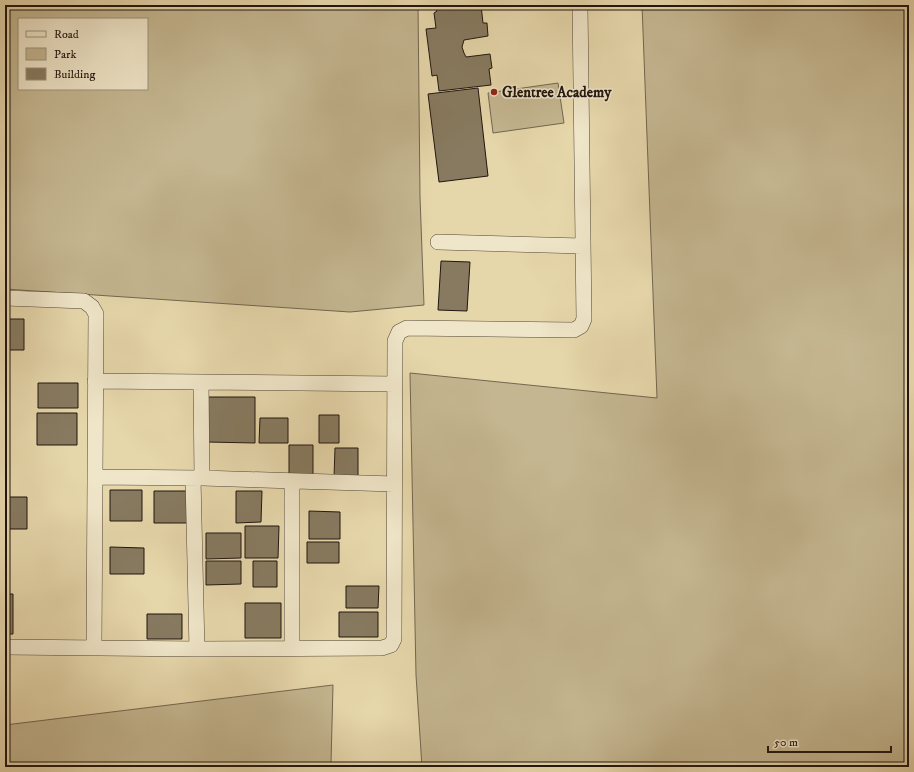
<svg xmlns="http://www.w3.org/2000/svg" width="914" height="772" font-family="'IM FELL DW Pica',serif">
<rect width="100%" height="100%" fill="#e6d7ab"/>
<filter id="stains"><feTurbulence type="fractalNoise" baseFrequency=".005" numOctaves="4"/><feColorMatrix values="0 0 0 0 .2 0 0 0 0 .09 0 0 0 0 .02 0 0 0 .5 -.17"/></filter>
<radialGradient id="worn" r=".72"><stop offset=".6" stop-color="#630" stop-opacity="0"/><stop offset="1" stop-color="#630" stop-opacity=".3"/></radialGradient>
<path fill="#c4b690" stroke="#726650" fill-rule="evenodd" d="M5,5H418L420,197L424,305L350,312L5,289ZM19,19H147V89H19Z
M642,5H909V767H422L416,675L410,373L657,398Z
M558,83L564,123L493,133L488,93Z
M333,685L331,763L180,767H5V725Z"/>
<path fill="#877a60" stroke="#20150f" d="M434,5H484H481L483,23H487L488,36L464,40L462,47L464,53L466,57L490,54L492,68L489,69L491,85L439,91L437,75L432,76L426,29L436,28L434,13L437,11Z
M478,88L488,176L439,182L428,94Z
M441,261L470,262L467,311L438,310Z
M5,319H24V350H5Z
M38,383H78V408H38Z
M207,397H255V443L207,442Z
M37,413H77V445H37Z
M319,415H339V443H319Z
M260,418H288V443H259Z
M289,445H313V476L289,475Z
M335,448H358V478L334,477Z
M110,490H142V521H110Z
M154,491H189V523H154Z
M236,491H262L261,522L236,523Z
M5,497H27V529H5Z
M309,511L340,512V539H309Z
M245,526H279L278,558H245Z
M206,533H241V558L206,559Z
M307,542H339V563H307Z
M110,547L144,548V574H110Z
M206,561H241V584L206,585Z
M253,561H277V587H253Z
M346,586H379L378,608H346Z
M5,594H13V634H5Z
M245,603H281V638H245Z
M339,612H378V637H339Z
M147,614H182V639H147Z"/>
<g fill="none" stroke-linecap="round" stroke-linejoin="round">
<defs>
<path id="minor" d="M438,242L582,246
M5,298L84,301L92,307L96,314L94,647
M95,381L395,384
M201,382L202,478
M95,477L202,478L394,484
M193,478L197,649
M5,647L197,649L382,648L391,645L394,639L395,341L399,332L407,328L574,330L581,326L584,319L580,5
M292,648V481"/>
</defs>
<use href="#minor" stroke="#524636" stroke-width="16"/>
<use href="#minor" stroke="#efe5c8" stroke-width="15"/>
</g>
<circle fill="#8f2418" stroke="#efe5c8" stroke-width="1.5" cx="494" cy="92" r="4"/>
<g text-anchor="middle" stroke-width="3" stroke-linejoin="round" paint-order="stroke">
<g font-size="15" font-weight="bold" fill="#20150f" stroke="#efe5c8" text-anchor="start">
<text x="502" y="97">Glentree Academy</text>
</g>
</g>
<rect width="914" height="772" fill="none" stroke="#e6d7ab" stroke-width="20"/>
<rect x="6" y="6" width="902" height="760" fill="none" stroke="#20150f" stroke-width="2"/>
<rect x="10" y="10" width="894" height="752" fill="none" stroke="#20150f"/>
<rect x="18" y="18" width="130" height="72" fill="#efe5c8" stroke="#9c927e"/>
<rect x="26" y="31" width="20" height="6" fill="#efe5c8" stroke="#9c927e"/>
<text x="54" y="38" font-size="12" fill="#20150f">Road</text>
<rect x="26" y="48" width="20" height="12" fill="#c4b690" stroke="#9c927e"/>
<text x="54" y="58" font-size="12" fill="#20150f">Park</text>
<rect x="26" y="68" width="20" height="12" fill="#877a60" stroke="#9c927e"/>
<text x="54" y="78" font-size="12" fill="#20150f">Building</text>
<path d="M768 746v6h123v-6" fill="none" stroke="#20150f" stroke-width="2"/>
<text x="774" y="746" font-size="12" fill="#20150f" stroke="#efe5c8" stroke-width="3" paint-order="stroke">50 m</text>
<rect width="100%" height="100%" filter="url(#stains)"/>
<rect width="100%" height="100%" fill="url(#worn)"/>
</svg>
